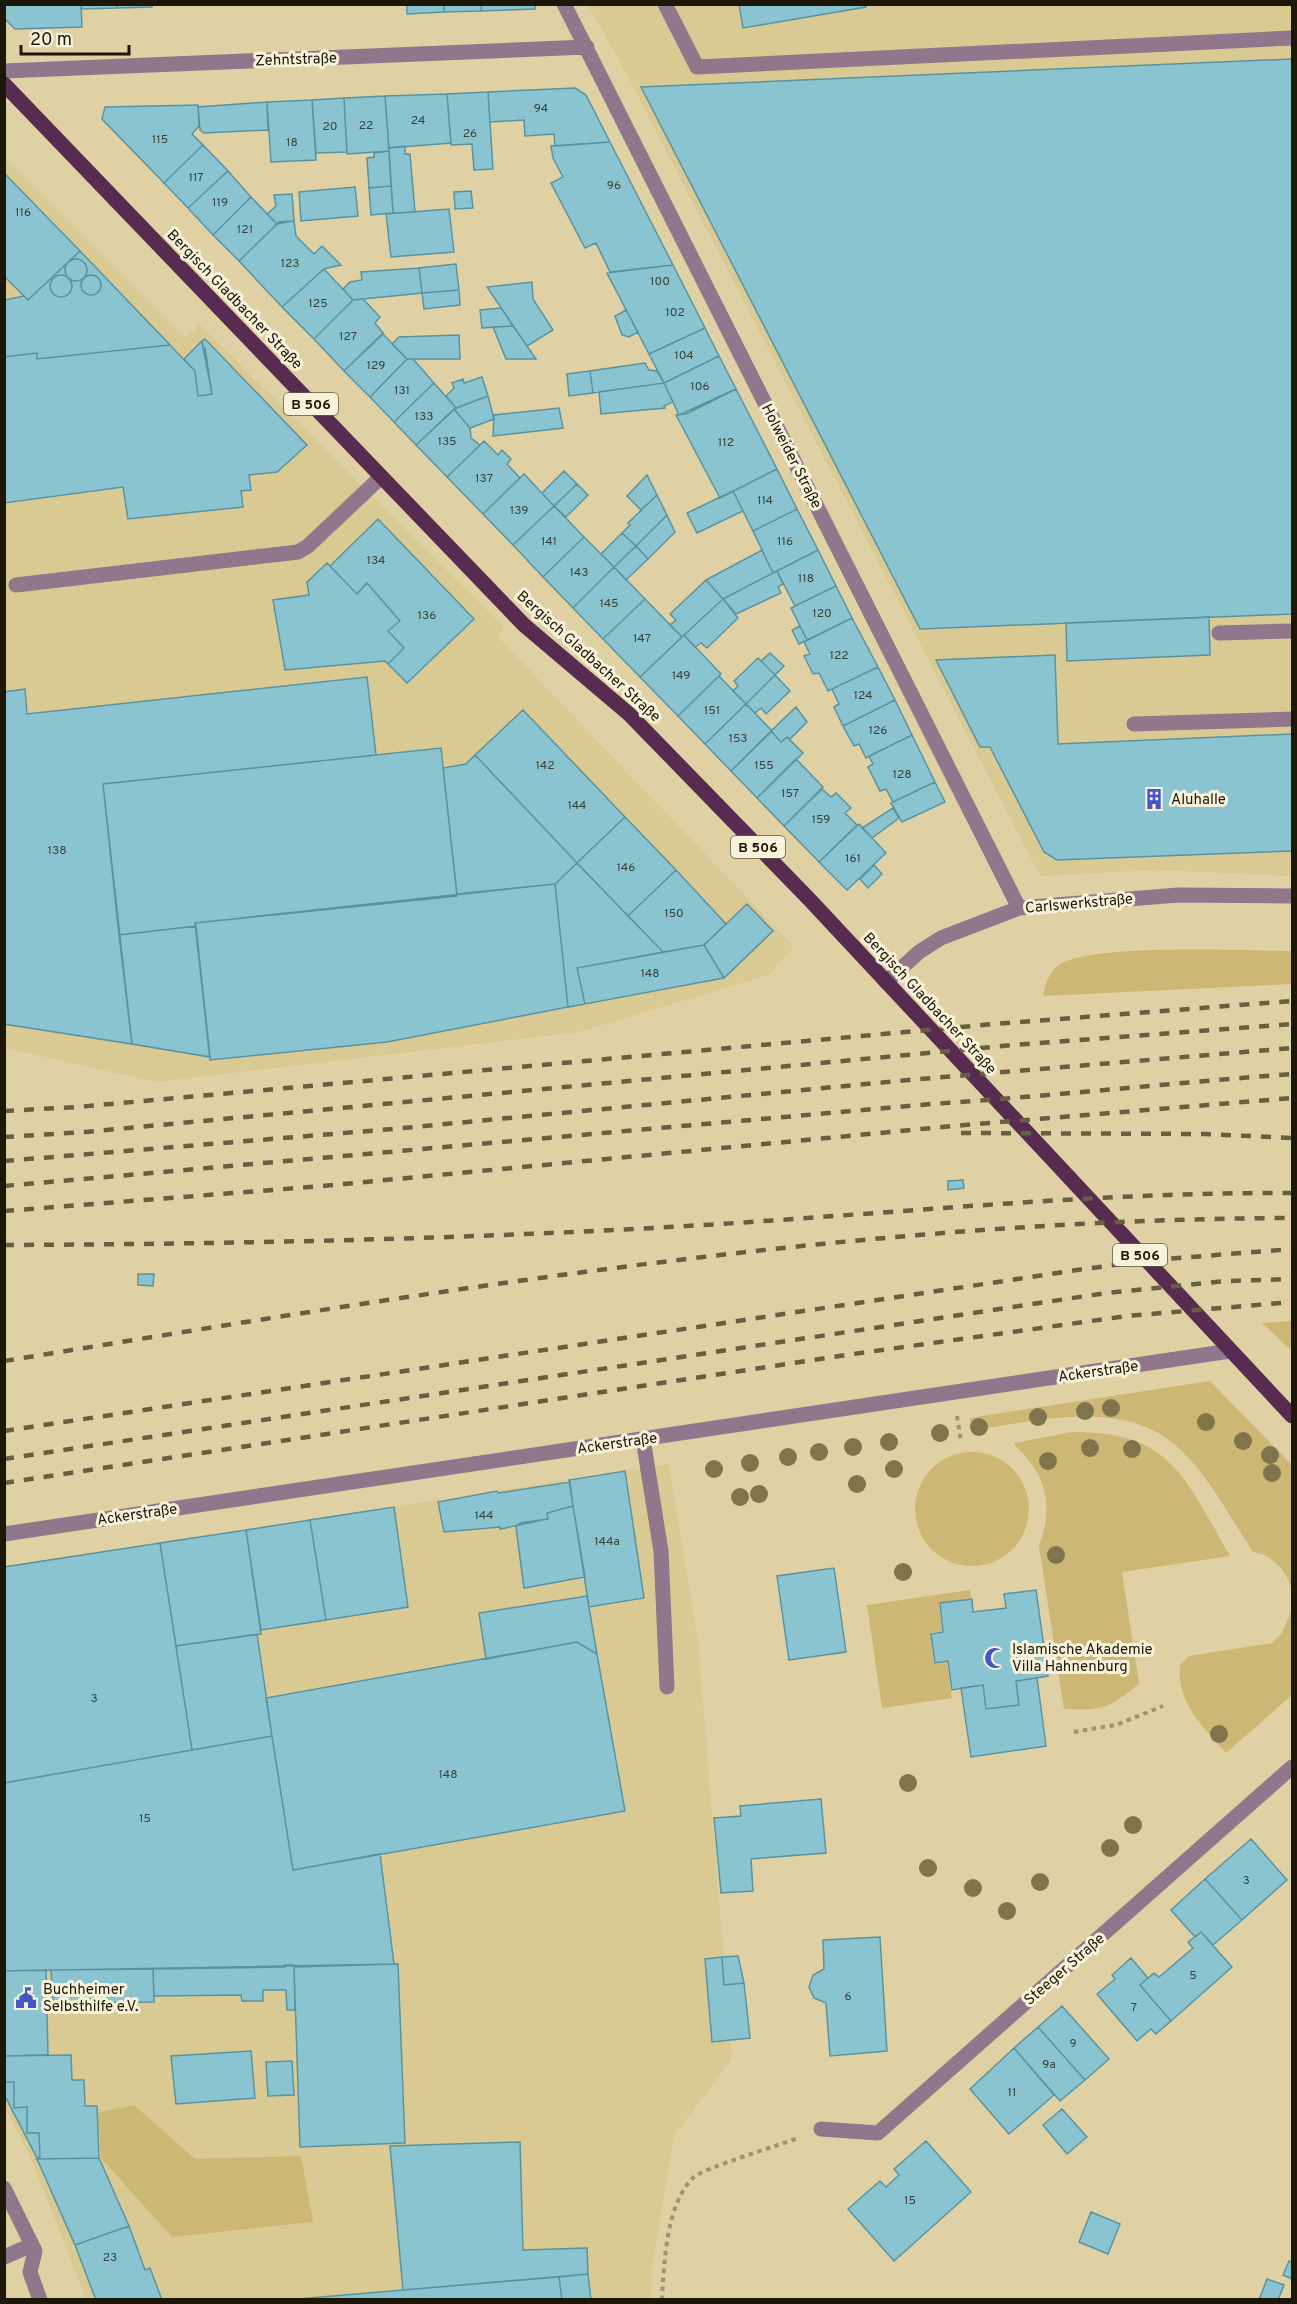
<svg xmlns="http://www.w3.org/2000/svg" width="1297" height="2304" font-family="Overpass,sans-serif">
<rect width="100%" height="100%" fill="#dfd1a3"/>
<path fill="#d9c993" d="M588,5H1292V876L1156,870L1040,876L625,71Z
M4,157L184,337L200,325L504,627L497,636L794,947L769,975L579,1032L156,1082L5,1048Z
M669,1464L698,1642L732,2059L674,2136L652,2269L651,2299H86L32,2161L5,2107V1567Z"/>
<path fill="#ccb774" d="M1292,951V984L1043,996C1045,985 1049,972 1059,965C1091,943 1247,951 1292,951Z
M1292,1321V1351L1262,1323Z
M1210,1381L1292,1465V1590C1287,1572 1273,1554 1253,1552C1231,1519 1211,1480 1182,1451C1127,1396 1040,1421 973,1430L969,1418Z
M1072,1432C1172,1431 1185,1479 1230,1556L1122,1572L1139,1684C1109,1708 1102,1711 1064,1709L1039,1546C1054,1507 1047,1474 1015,1446V1443Z
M915 1509a57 57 0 1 1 114 0a57 57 0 1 1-114 0Z
M970,1590L971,1598L939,1603L942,1631L930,1633L934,1664L947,1662L952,1698L882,1708L867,1605Z
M1292,1610V1695L1226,1753C1203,1727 1176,1702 1180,1665L1189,1656L1272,1643L1282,1633Z
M134,2105L195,2159L301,2156L313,2222L172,2237L101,2158L98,2113Z"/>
<path fill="#8ac4d1" stroke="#5a93a0" stroke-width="1.5" d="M4,4H81L82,27L15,29L4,18Z
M81,4H117V8L81,9Z
M117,4H152V7L117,8Z
M407,4H444V12L407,14Z
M444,4H481V11L444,12Z
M481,4H536L535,9L481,11Z
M739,4H866V7L743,28Z
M1292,59V614L920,629L641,87Z
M575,88L586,95L610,142L555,146L554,134L525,136L524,120L490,122L488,92Z
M488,92L493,169L474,170L472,144L451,145L447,94Z
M447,94L451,143L389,148L385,96Z
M385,96L389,151L347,154L344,98Z
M344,98L347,152L316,153L312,100Z
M312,100L316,160L271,162L267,102Z
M267,102L268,130L204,133L200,130L198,107Z
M198,105L199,126L192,134L203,145L164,183L102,119L105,107Z
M610,142L673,265L610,272L596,243L585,248L551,183L563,177L553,158L551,146Z
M203,145L228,171L188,208L164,183Z
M405,146V154H410L415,212L393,213L389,148Z
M389,151L391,186L369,188L367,158L374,157V153Z
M228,171L251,197L213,235L188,208Z
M4,173L80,251L28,300L4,276Z
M391,186L393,213L371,215L369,188Z
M355,187L358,216L301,221L299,192Z
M471,191L473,208L455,209L454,192Z
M292,194L294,221L277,224L267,214L276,206L274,195Z
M251,197L277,224L239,261L213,235Z
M449,209L454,252L391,257L386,214Z
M294,221L296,236L314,254L322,246L341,265L324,269L282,307L239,261L279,222Z
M80,251L170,345L37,359V353L4,357V300L24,296L28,300Z
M65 270a11 11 0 1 1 22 0a11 11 0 1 1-22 0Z
M456,264L459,290L422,293L419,268Z
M673,265L705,328L649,354L607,273Z
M419,268L422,293L353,300L343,289L350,282L362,280L361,272Z
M324,269L353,300L314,339L282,307Z
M81 285a10 10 0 1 1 20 0a10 10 0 1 1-20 0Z
M50 286a11 11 0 1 1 22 0a11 11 0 1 1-22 0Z
M532,282L533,299L553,330L527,346L487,287Z
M459,290L460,305L424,309L422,293Z
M363,299L380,317L375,323L383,333L344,371L314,339L353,300Z
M501,308L513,326L482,328L480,310Z
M626,310L638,332L629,337L622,335L615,316Z
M513,326L527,346L536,359H506L493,327Z
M705,328L719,356L664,383L649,354Z
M383,334L407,359L370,397L344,371Z
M459,335L460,359H407L392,344L399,337Z
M205,339L307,445L277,472L249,475L251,490L241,491L243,507L128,519L123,487L4,503V357L37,353V359L170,345L195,371L198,396L212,394L205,348L203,349L202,341Z
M202,341L212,394L198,396L195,371L184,359Z
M719,356L736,389L679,415L664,383Z
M407,359H413L434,383L394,422L370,397Z
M645,363L649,370L657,371L664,383L593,393L590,371Z
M590,371L593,393L569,396L567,374Z
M482,377L488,396L456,408L446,396L454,388L452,383L463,379L464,383Z
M434,383L456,408L416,445L394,422Z
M664,383L673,402L664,406L665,408L601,414L599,392Z
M736,389L777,469L720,498L676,415L686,414Z
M488,396L494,419L470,428L454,409Z
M559,408L563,428L493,436L494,415Z
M454,409L470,428L471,438L480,445L447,477L416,445Z
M484,441L498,455L502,450L511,459L507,464L520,478L483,514L447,477Z
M777,469L797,509L753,531L733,491Z
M564,471L577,484L554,506L542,493Z
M524,474L554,506L513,545L483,514Z
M647,475L657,495L641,510L627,496Z
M577,484L588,495L566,517L554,506Z
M733,491L743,511L697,533L687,513Z
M657,495L667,515L636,546L622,533L630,525L628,523Z
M554,506L584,537L543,577L513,545Z
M797,509L818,550L773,573L753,531Z
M667,515L675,532L648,559L636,546Z
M378,519L474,619L407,683L388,664L404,648L388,631L400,621L367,583L357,594L330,566Z
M622,533L636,546L614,567L601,554Z
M584,537L614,567L573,608L543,577Z
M636,546L648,559L626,580L614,567Z
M762,550L773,573L723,599L706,580Z
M818,550L836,586L795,606L777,571Z
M327,563L357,594L367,583L400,621L388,631L404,648L388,664L385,661L285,670L273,600L309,595L307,582Z
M614,567L645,599L603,639L573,608Z
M777,571L783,584L778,587L781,593L736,614L723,599Z
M706,580L723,599L682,637L670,625L676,620L670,614Z
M836,586L852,618L807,640L791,608Z
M645,599L682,637L640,677L603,639Z
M723,599L738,618L707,648L701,643L695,647L684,635Z
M1209,617L1210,655L1067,661L1066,623Z
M852,618L878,667L828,691L819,673L813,674L804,656L810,654L804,642Z
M800,626L807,640L799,644L792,630Z
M684,635L721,674L678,716L640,677Z
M770,653L784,666L775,675L761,661Z
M1055,655L1058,744L1292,734V851L1057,860L1044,852L990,747H980L936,660Z
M758,658L775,675L746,704L733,691L738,686L734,681Z
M878,667L895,700L843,726L834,707L839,704L832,689Z
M775,675L790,691L766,714L761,708L755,713L746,704Z
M719,676L746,704L705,744L678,716Z
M367,677L376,755L103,784L132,1044L4,1024V692L25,689L27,714Z
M895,700L912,735L866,758L859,744L854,746L843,726Z
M746,704L772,731L731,771L705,744Z
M796,707L807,722L790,739L787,737L781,742L771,731Z
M523,710L625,817L577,863L475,755Z
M771,731L781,742L787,737L803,753L757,798L731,771Z
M912,735L935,782L893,802L886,789L880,791L868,767L873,764L869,756Z
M441,748L457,896L195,923L196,926L119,935L103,784Z
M475,755L577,863L555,884L457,894L443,768L466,764Z
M796,759L823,787L784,826L757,798Z
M935,782L945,802L902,822L891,803Z
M822,789L831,797L836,793L851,808L845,813L857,825L819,862L784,826Z
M893,808L899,818L872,838L862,828Z
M625,817L676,870L628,916L577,863Z
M859,824L886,853L847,890L819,862Z
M577,863L663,952L577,968L585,1004L568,1007L555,884Z
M874,865L882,874L868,888L860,879Z
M676,870L726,924L704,945L663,952L628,916Z
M555,884L568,1007L387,1042L210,1060L195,923Z
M747,904L773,931L724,978L704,945Z
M196,926L210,1057L132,1044L119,935Z
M704,945L724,978L585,1004L577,968Z
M963,1180L964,1188L948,1190V1181Z
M138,1274H154L153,1286L138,1285Z
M625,1471L644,1598L589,1607L569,1480Z
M570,1482L573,1506L547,1513L548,1519L500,1529V1527L444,1532L438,1502L497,1491L498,1493Z
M573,1506L585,1577L524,1588L516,1527L520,1523L548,1519L547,1513Z
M394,1507L408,1607L326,1620L310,1520Z
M310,1520L326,1620L261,1630L246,1530Z
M246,1530L261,1634L176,1646L160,1543Z
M160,1543L192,1750L4,1783V1567Z
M834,1568L846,1652L789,1660L777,1576Z
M1036,1590L1048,1676L1016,1681L1019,1705L986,1709L983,1685L952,1690L948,1661L935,1663L931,1634L943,1632L940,1603L972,1599L973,1612L1006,1608L1004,1594Z
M587,1596L597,1654L577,1642L486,1659L479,1613Z
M257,1634L272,1736L192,1750L176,1646Z
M577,1642L597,1654L625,1811L293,1870L266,1698Z
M1037,1678L1046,1746L971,1757L961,1688L983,1685L986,1709L1019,1705L1016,1681Z
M272,1736L293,1870L380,1854L394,1964L4,1971V1783Z
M821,1799L826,1853L751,1859L753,1891L721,1893L714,1818L741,1816L740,1806Z
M1251,1839L1287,1880L1242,1920L1205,1879Z
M1205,1879L1242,1920L1213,1945L1201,1932L1195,1937L1171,1910Z
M1201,1932L1232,1967L1171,2021L1140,1985L1154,1973L1159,1977L1193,1948L1188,1942Z
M880,1937L887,2051L830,2056L826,2003L814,1998L809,1987L813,1975L824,1969L823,1940Z
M738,1956L744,1983L724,1985L722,1957Z
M722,1957L724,1985L744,1983L750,2038L712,2042L705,1959Z
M1131,1958L1148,1978L1140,1985L1171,2021L1156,2034L1151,2029L1137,2041L1097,1994L1115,1979L1112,1975Z
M398,1964L405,2143L300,2147L294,1967Z
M285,1965H294L295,2010H287L286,1990H263V2001H242L241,1995L154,1996L153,1969L285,1967Z
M153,1969L154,2002L53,2003L51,1970Z
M46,1970L48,2055L4,2056V1971Z
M1062,2006L1109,2059L1085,2080L1038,2027Z
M1038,2027L1085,2080L1060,2101L1014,2048Z
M1014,2048L1054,2095L1009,2134L970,2089Z
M251,2051L255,2098L176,2104L171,2056Z
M71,2055L72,2080H84L85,2106H97L99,2158L37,2159L40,2157L39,2133H27V2107L14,2108V2082H4V2056Z
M292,2061L294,2095L268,2096L266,2062Z
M4,2082H14V2108L27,2107V2133H39L40,2157L37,2158L4,2094Z
M1062,2109L1087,2137L1067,2154L1043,2125Z
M926,2141L971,2192L894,2261L848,2209L880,2181L886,2187L899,2175L894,2169Z
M520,2142L523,2250L587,2248L588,2274L403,2290L390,2146Z
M99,2158L129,2226L75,2245L37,2159Z
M1091,2212L1120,2224L1108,2254L1079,2242Z
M129,2226L145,2270L150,2268L162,2300H96L75,2245Z
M1289,2261L1292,2263V2279L1283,2275Z
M588,2274L591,2300H562L559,2277Z
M559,2277L562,2300H286L403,2290Z
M1267,2279L1284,2285L1278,2300H1259Z"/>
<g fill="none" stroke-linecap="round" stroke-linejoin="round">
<path stroke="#9f946f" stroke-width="4" stroke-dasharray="4.5 4.5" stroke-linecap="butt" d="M957,1416L961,1442
M1074,1732L1116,1725L1163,1706
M662,2300C664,2263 666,2203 694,2177C704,2168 780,2145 798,2138"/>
<path stroke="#90778b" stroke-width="15" d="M564,4L1019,908
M665,4L697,67L1292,38
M4,71L587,47
M16,585L298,552L308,546L381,477
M1219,633L1292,631
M1134,724L1292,719
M886,982L919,952L941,938L1019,908L1178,895L1292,896
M643,1439L661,1551L667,1687
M4,1534L1230,1351
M821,2129L878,2133L1292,1767
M4,2188L35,2251L30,2272L40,2300
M4,2257L32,2245"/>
<path stroke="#582c51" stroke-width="15" d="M4,84L524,625L629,714L809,899L1292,1416"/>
<path stroke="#685f43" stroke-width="4.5" stroke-dasharray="10 10" stroke-linecap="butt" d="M4,1111L77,1107L994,1024L1292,1001
M961,1133L1205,1134L1292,1138
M4,1137L85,1132L1013,1045L1292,1024
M4,1161L393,1129L908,1080L1292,1048
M4,1186L931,1104C1052,1096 1172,1083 1292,1074
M4,1211L323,1186L953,1126L1292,1098
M4,1245C238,1244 471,1239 704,1225C900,1213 1096,1192 1292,1193
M4,1361C431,1292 859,1219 1292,1218
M4,1431L1084,1269L1153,1260L1292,1249
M4,1459L1106,1293L1227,1281L1292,1279
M4,1483L846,1355L1127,1316L1292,1302"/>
</g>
<g fill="#80744d">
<circle cx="1111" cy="1408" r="9"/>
<circle cx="1085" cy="1411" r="9"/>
<circle cx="1038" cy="1417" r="9"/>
<circle cx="1206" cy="1422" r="9"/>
<circle cx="979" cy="1427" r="9"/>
<circle cx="940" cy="1433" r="9"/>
<circle cx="1243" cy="1441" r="9"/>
<circle cx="889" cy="1442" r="9"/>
<circle cx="853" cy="1447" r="9"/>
<circle cx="1090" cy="1448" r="9"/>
<circle cx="1132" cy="1449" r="9"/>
<circle cx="819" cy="1452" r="9"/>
<circle cx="1270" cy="1455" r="9"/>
<circle cx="788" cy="1457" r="9"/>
<circle cx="1048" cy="1461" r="9"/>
<circle cx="750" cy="1463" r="9"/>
<circle cx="714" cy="1469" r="9"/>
<circle cx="894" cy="1469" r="9"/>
<circle cx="1272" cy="1473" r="9"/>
<circle cx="857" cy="1484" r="9"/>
<circle cx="759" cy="1494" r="9"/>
<circle cx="740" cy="1497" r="9"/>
<circle cx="1056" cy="1555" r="9"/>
<circle cx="903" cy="1572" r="9"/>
<circle cx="1219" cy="1734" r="9"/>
<circle cx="908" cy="1783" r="9"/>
<circle cx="1133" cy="1825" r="9"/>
<circle cx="1110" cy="1848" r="9"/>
<circle cx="928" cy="1868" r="9"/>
<circle cx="1040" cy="1882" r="9"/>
<circle cx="973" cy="1888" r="9"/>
<circle cx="1007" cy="1911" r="9"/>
</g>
<defs>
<symbol id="building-bare" viewBox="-9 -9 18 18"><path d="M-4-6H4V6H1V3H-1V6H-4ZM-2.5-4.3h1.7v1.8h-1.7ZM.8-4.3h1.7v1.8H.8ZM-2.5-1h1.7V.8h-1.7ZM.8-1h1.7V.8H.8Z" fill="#4755ca" stroke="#f9f2db" stroke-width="2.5" paint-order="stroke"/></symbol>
<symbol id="mosque-bare" viewBox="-9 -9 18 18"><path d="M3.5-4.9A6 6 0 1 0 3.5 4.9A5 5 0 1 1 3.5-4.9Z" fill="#4755ca" stroke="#f9f2db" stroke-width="2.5" paint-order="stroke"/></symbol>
<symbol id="civic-bare" viewBox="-9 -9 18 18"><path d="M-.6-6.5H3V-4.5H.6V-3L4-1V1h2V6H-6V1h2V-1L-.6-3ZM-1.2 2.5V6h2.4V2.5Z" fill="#4755ca" stroke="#f9f2db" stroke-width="2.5" paint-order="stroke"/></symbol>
</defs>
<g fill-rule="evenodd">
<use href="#building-bare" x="1139" y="784" width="30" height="30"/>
<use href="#mosque-bare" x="980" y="1643" width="30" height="30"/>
<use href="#civic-bare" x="11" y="1983" width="30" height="30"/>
</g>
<g text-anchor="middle" stroke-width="6" stroke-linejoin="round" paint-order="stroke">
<g font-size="12" fill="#384239">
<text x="541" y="112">94</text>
<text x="418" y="124">24</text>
<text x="366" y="129">22</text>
<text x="330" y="130">20</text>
<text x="470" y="137">26</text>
<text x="160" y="143">115</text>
<text x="292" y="146">18</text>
<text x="196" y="181">117</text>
<text x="614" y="189">96</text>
<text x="220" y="206">119</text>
<text x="23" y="216">116</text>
<text x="245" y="233">121</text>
<text x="290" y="267">123</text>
<text x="660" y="285">100</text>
<text x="318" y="307">125</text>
<text x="675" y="316">102</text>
<text x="348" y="340">127</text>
<text x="684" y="359">104</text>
<text x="376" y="369">129</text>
<text x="700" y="390">106</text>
<text x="402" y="394">131</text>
<text x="424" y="420">133</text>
<text x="447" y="445">135</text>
<text x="726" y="446">112</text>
<text x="484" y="482">137</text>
<text x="765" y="504">114</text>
<text x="519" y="514">139</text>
<text x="549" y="545">141</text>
<text x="785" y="545">116</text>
<text x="376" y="564">134</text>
<text x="579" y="576">143</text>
<text x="806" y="582">118</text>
<text x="609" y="607">145</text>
<text x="822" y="617">120</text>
<text x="427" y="619">136</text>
<text x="642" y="642">147</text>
<text x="839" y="659">122</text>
<text x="681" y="679">149</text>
<text x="863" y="699">124</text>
<text x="712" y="714">151</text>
<text x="878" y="734">126</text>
<text x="738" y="742">153</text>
<text x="545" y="769">142</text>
<text x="764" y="769">155</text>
<text x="902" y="778">128</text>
<text x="790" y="797">157</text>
<text x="577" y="809">144</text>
<text x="821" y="823">159</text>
<text x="57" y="854">138</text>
<text x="853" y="862">161</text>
<text x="626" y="871">146</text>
<text x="674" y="917">150</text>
<text x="650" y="977">148</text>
<text x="484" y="1519">144</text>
<text x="607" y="1545">144a</text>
<text x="94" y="1702">3</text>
<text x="448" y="1778">148</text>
<text x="145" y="1822">15</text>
<text x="1246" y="1884">3</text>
<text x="1193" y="1979">5</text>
<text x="848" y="2000">6</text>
<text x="1134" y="2011">7</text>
<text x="1073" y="2047">9</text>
<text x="1049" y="2068">9a</text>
<text x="1012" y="2096">11</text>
<text x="910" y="2204">15</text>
<text x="110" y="2261">23</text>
</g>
<g fill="#f9f2db" stroke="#5e5946" stroke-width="1.5">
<rect x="284" y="393" width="54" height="22" rx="4.5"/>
<rect x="731" y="836" width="54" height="22" rx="4.5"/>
<rect x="1113" y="1244" width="54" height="22" rx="4.5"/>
</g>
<g font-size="14" font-weight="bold" fill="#1c1706">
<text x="311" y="409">B 506</text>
<text x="758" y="852">B 506</text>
<text x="1140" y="1260">B 506</text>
</g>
<g font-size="15" fill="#1c1706" stroke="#f9f2db">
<text transform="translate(296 59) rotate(-2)" y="5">Zehntstraße</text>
<text transform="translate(235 299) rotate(46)" y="5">Bergisch Gladbacher Straße</text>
<text transform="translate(792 456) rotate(63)" y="5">Holweider Straße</text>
<text transform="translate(589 656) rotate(42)" y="5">Bergisch Gladbacher Straße</text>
<text transform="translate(1079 903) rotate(-5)" y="5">Carlswerkstraße</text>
<text transform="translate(930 1003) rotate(47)" y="5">Bergisch Gladbacher Straße</text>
<text transform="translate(1098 1371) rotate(-8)" y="5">Ackerstraße</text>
<text transform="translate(617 1443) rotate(-8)" y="5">Ackerstraße</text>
<text transform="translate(137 1514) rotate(-8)" y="5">Ackerstraße</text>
<text transform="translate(1064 1969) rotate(-41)" y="5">Steeger Straße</text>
</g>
<g font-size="15" fill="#1c1706" stroke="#f9f2db" text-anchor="start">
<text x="1171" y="804">Aluhalle</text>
<text x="1012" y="1654">Islamische Akademie<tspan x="1012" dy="17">Villa Hahnenburg</tspan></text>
<text x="43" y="1994">Buchheimer<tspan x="43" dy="17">Selbsthilfe e.V.</tspan></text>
</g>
</g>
<rect width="1297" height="2304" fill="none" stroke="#1c1706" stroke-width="12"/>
<path d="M21 45v9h108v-9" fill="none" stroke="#1c1706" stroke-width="3"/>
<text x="30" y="45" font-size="18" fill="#1c1706" stroke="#f9f2db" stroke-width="4.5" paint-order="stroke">20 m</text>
</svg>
